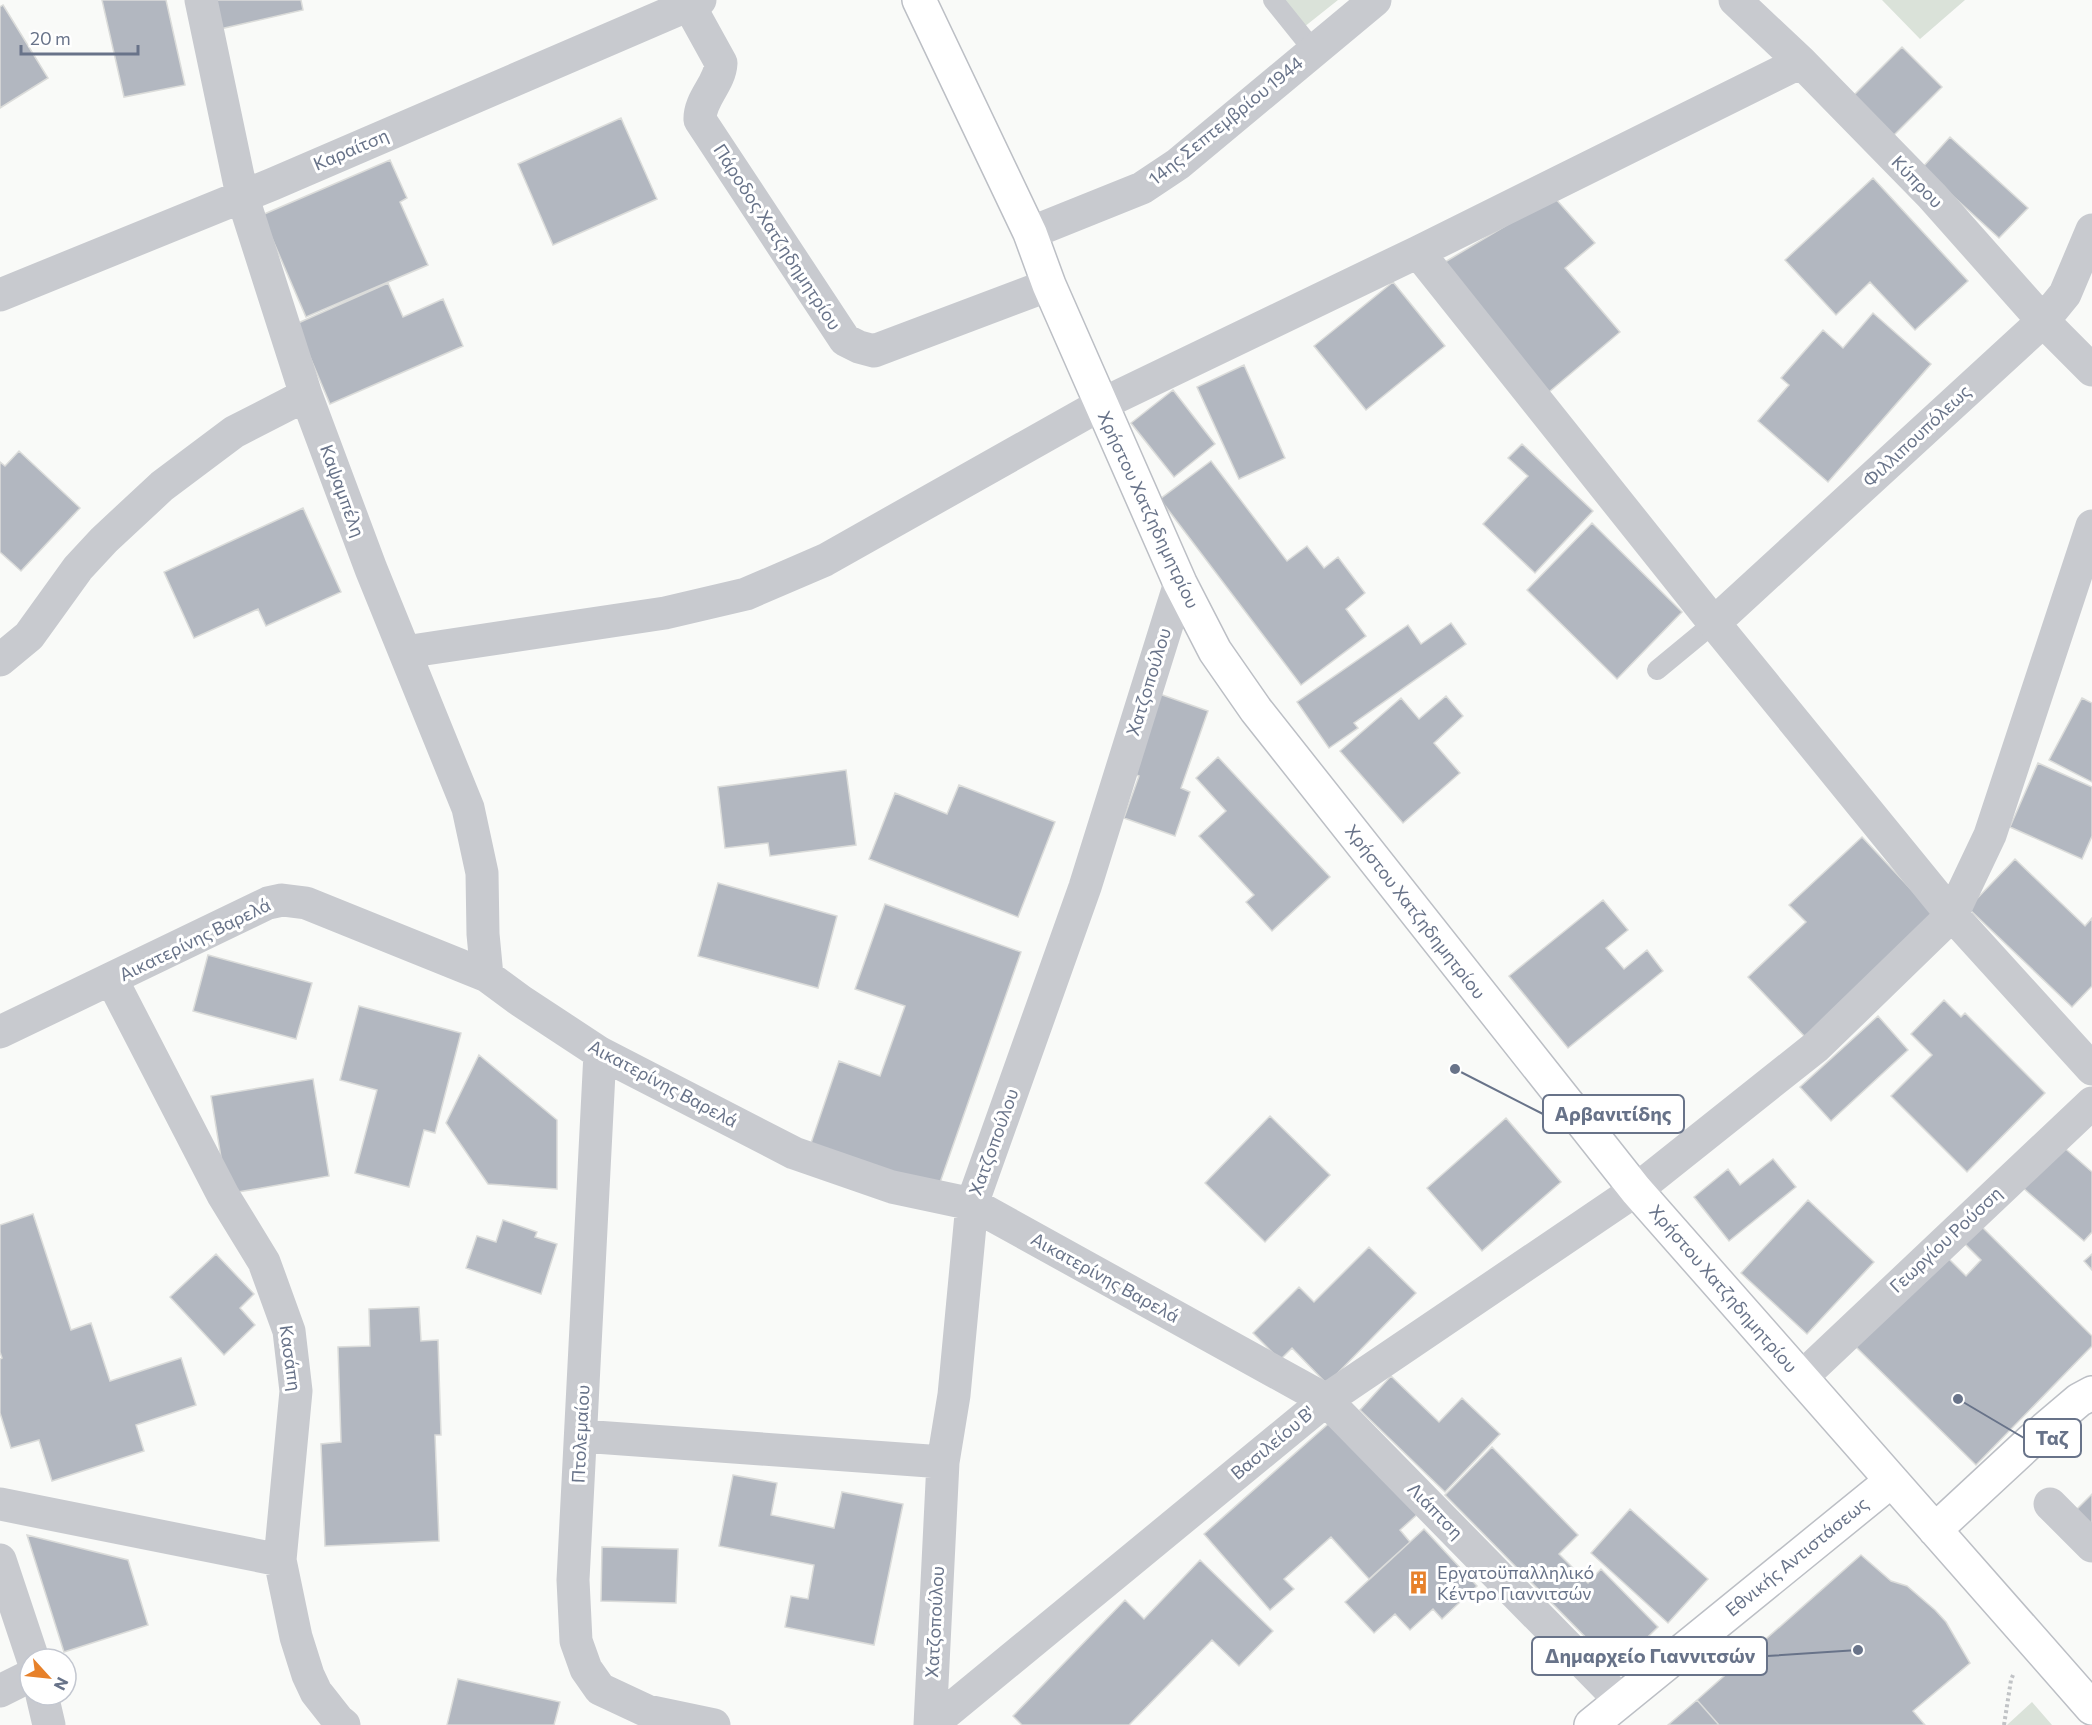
<svg xmlns="http://www.w3.org/2000/svg" width="2092" height="1725" font-family="Commissioner,sans-serif">
<rect width="100%" height="100%" fill="#f9faf8"/>
<path fill="#dae2d9" d="M1274,0H1338L1299,31Z
M1882,0H1965L1920,39Z
M2032,1702L2052,1725H2007Z"/>
<path fill="#b2b7c0" stroke="#dbdcda" stroke-width="1.5" d="M102,0H166L185,85L124,97Z
M213,0H301L303,10L220,29Z
M3,5L48,78L0,108V7Z
M1902,47L1942,87L1891,138L1850,99Z
M621,118L657,199L553,245L518,164Z
M1950,137L2028,208L1999,238L1922,168Z
M390,160L407,198L400,202L428,265L306,317L262,215Z
M1873,178L1968,281L1915,330L1870,282L1836,315L1785,260Z
M1554,197L1595,243L1565,268L1620,332L1549,392L1440,265Z
M1393,282L1445,346L1366,410L1314,346Z
M388,283L403,317L443,299L463,346L330,404L296,324Z
M1873,313L1931,364L1828,482L1758,421L1789,385L1781,378L1823,330L1843,348Z
M1244,365L1285,458L1239,479L1197,387Z
M1173,390L1215,444L1174,477L1131,423Z
M1522,444L1593,511L1535,573L1483,524L1528,476L1508,458Z
M19,451L80,508L21,571L0,552V462L5,466Z
M1211,461L1287,561L1307,546L1324,568L1338,557L1365,593L1346,609L1366,636L1301,685L1160,499Z
M303,508L341,592L266,626L258,609L194,638L164,572Z
M1592,523L1682,612L1617,679L1527,590Z
M1451,623L1466,644L1354,723L1358,728L1329,748L1297,702L1408,625L1421,644Z
M1151,691L1208,711L1181,788L1190,792L1175,836L1124,818L1139,776L1122,770Z
M1446,696L1463,716L1434,743L1460,773L1403,823L1340,751L1401,698L1419,719Z
M2082,698L2092,703V782L2049,760Z
M1218,757L1330,877L1272,931L1246,902L1254,895L1199,836L1226,811L1196,778Z
M2038,763L2092,787V836L2082,859L2010,827Z
M846,770L856,845L770,856L768,843L725,848L718,787Z
M959,785L1055,822L1018,917L869,859L895,793L947,814Z
M1862,837L1937,917L1808,1040L1748,977L1806,922L1789,905Z
M2015,859L2085,926L2092,918V986L2072,1007L1968,908Z
M718,883L837,916L818,988L698,956Z
M1603,900L1628,930L1606,948L1624,969L1647,950L1663,971L1568,1048L1509,976Z
M885,904L1021,952L937,1191L810,1146L839,1061L880,1076L905,1006L855,989Z
M208,955L312,983L296,1039L193,1011Z
M1944,1000L1961,1017L1965,1013L2045,1093L1967,1172L1891,1096L1932,1055L1911,1034Z
M359,1006L461,1033L435,1133L424,1130L409,1187L355,1173L377,1090L340,1080Z
M1878,1016L1908,1050L1831,1121L1800,1087Z
M479,1055L557,1120V1189L488,1184L446,1123Z
M313,1079L329,1176L227,1194L211,1096Z
M1270,1116L1330,1175L1265,1242L1205,1183Z
M1506,1118L1561,1182L1482,1251L1427,1188Z
M2060,1144L2092,1172V1232L2084,1241L2022,1187Z
M1773,1159L1796,1187L1729,1241L1694,1197L1728,1169L1740,1185Z
M1808,1200L1874,1262L1807,1334L1741,1273Z
M33,1214L71,1330L91,1323L110,1381L181,1358L196,1405L136,1425L144,1451L52,1481L39,1440L11,1448L0,1413V1359L2,1358L0,1352V1225Z
M503,1220L537,1232L535,1237L557,1244L541,1294L466,1268L477,1236L496,1242Z
M1978,1223L2092,1336V1346L1976,1465L1855,1346L1945,1255L1966,1276L1981,1260L1961,1240Z
M1369,1247L1416,1293L1327,1384L1292,1348L1280,1360L1253,1333L1299,1287L1314,1302Z
M216,1254L254,1294L240,1308L255,1325L224,1355L170,1297Z
M2092,1254V1270L2084,1261Z
M419,1307L421,1341L438,1340L441,1435H435L439,1541L325,1546L321,1444L341,1442L338,1347L370,1346L369,1309Z
M1391,1376L1439,1422L1462,1398L1500,1434L1445,1492L1360,1410Z
M1336,1417L1420,1512L1400,1530L1410,1542L1369,1579L1331,1537L1284,1579L1294,1589L1270,1610L1204,1534Z
M1492,1447L1578,1535L1559,1554L1588,1583L1601,1569L1658,1627L1616,1668L1445,1495Z
M733,1475L777,1483L771,1515L834,1528L842,1492L903,1504L874,1645L785,1627L791,1596L808,1599L814,1565L719,1546Z
M2092,1494V1536L2071,1515Z
M1630,1509L1708,1579L1668,1623L1591,1553Z
M1424,1529L1477,1586L1442,1619L1433,1609L1410,1630L1395,1614L1374,1633L1345,1602Z
M27,1535L128,1560L148,1625L64,1652Z
M602,1547L678,1549L676,1603L601,1601Z
M1861,1555L1891,1581L1907,1586L1935,1610L1946,1622L1970,1663L1913,1711L1925,1725H1719L1697,1700Z
M1200,1560L1273,1631L1239,1666L1212,1640L1129,1725H1022L1013,1716L1125,1600L1144,1619Z
M458,1679L560,1702L554,1725H447Z
M1697,1700L1719,1725H1668Z"/>
<g fill="none" stroke-linecap="round" stroke-linejoin="round">
<defs>
<path id="secondary" d="M919,0L1030,233L1049,285L1180,583L1215,651L1256,710L1636,1190L2092,1708
M1935,1530L2032,1440L2079,1400L2092,1393
M1591,1725L1891,1481"/>
</defs>
<use href="#secondary" stroke="#bcbfc5" stroke-width="36"/>
<path stroke="#c1c3c6" stroke-width="4" stroke-dasharray="3 3" stroke-linecap="butt" d="M2004,1725L2011,1680L2013,1675"/>
<path stroke="#c8cacf" stroke-width="20" d="M1273,0L1314,51
M1657,670L1714,623"/>
<path stroke="#c8cacf" stroke-width="33" d="M201,0L242,195L306,395L371,569L468,808L482,873L483,934L487,976
M1735,0L1801,62L1932,196L2043,321L2092,370
M689,5L721,63C720,84 699,99 700,120L845,340L859,347L874,351L1049,285
M1030,233L1142,188L1178,164L1375,0
M1418,252L1714,623L1952,915L2092,1069
M0,295L273,184L700,0
M1714,623L2043,321L2065,294L2092,230
M405,652L665,613L746,594L825,560L1100,405L1418,252L1801,62
M0,660L29,636L78,568L104,540L162,486L234,432L306,395
M112,980L223,1195L264,1262L289,1331L296,1391L280,1560L296,1637L308,1675L316,1692L338,1720L344,1725
M0,1032L268,903L282,900L306,903L487,976L521,1001L600,1053L794,1153L892,1187L972,1204L1326,1400L1620,1700
M600,1053L573,1580L576,1641L586,1669L600,1689L647,1711L714,1725
M1801,1378L2092,1103
M581,1436L943,1462
M0,1504L280,1560
M2050,1504L2092,1546
M0,1560L33,1659
M0,1691L30,1676
M42,1695L49,1725
M930,1725L943,1462L954,1395L972,1204L1085,887L1180,583
M931,1725L1326,1400L1636,1190L1817,1046L1952,915L1990,835L2092,526"/>
<use href="#secondary" stroke="#fff" stroke-width="33"/>
</g>
<defs>
<symbol id="building-bare" viewBox="-9 -9 18 18"><path d="M-4-6H4V6H1V3H-1V6H-4ZM-2.5-4.3h1.7v1.8h-1.7ZM.8-4.3h1.7v1.8H.8ZM-2.5-1h1.7V.8h-1.7ZM.8-1h1.7V.8H.8Z" fill="#e7812a" stroke="#fff" stroke-width="2.5" paint-order="stroke"/></symbol>
</defs>
<g fill-rule="evenodd">
<use href="#building-bare" x="1402" y="1566" width="33" height="33"/>
</g>
<g text-anchor="middle" stroke-width="6" stroke-linejoin="round" paint-order="stroke">
<g font-size="18" fill="#687389" stroke="#fff">
<text transform="translate(1226 121) rotate(-39)" y="6">14ης Σεπτεμβρίου 1944</text>
<text transform="translate(351 150) rotate(-23)" y="6">Καραίτση</text>
<text transform="translate(1917 182) rotate(46)" y="6">Κύπρου</text>
<text transform="translate(777 237) rotate(57)" y="6">Πάροδος Χατζηδημητρίου</text>
<text transform="translate(1917 436) rotate(-43)" y="6">Φιλλιπουπόλεως</text>
<text transform="translate(342 491) rotate(70)" y="6">Καψαμπέλη</text>
<text transform="translate(1148 510) rotate(65)" y="6">Χρήστου Χατζηδημητρίου</text>
<text transform="translate(1149 682) rotate(-73)" y="6">Χατζοπούλου</text>
<text transform="translate(1415 912) rotate(52)" y="6">Χρήστου Χατζηδημητρίου</text>
<text transform="translate(195 940) rotate(-26)" y="6">Αικατερίνης Βαρελά</text>
<text transform="translate(663 1084) rotate(28)" y="6">Αικατερίνης Βαρελά</text>
<text transform="translate(994 1142) rotate(-70)" y="6">Χατζοπούλου</text>
<text transform="translate(1946 1240) rotate(-43)" y="6">Γεωργίου Ρούσση</text>
<text transform="translate(1105 1278) rotate(29)" y="6">Αικατερίνης Βαρελά</text>
<text transform="translate(1723 1289) rotate(49)" y="6">Χρήστου Χατζηδημητρίου</text>
<text transform="translate(290 1358) rotate(82)" y="6">Κασάπη</text>
<text transform="translate(581 1434) rotate(-87)" y="6">Πτολεμαίου</text>
<text transform="translate(1273 1443) rotate(-40)" y="6">Βασιλείου Β'</text>
<text transform="translate(1435 1511) rotate(46)" y="6">Λιάπτση</text>
<text transform="translate(1797 1557) rotate(-39)" y="6">Εθνικής Αντιστάσεως</text>
<text transform="translate(935 1622) rotate(-87)" y="6">Χατζοπούλου</text>
</g>
<g font-size="18" fill="#687389" stroke="#fff" text-anchor="start">
<text x="1437" y="1579">Εργατοϋπαλληλικό<tspan x="1437" dy="21">Κέντρο Γιαννιτσών</tspan></text>
</g>
</g>
<path fill="none" stroke="#687389" stroke-width="2" d="M1455 1069L1543 1114M1958 1399L2024 1438M1858 1650L1767 1656"/>
<g fill="#687389" stroke="#fff" stroke-width="2">
<circle cx="1455" cy="1069" r="6"/>
<circle cx="1958" cy="1399" r="6"/>
<circle cx="1858" cy="1650" r="6"/>
</g>
<g fill="#fff" stroke="#687389" stroke-width="2">
<rect x="1543" y="1095" width="141" height="38" rx="6"/>
<rect x="2024" y="1419" width="57" height="38" rx="6"/>
<rect x="1532" y="1637" width="235" height="38" rx="6"/>
</g>
<g font-size="20" text-anchor="middle" font-weight="bold" fill="#687389">
<text x="1613" y="1121">Αρβανιτίδης</text>
<text x="2052" y="1445">Ταζ</text>
<text x="1650" y="1663">Δημαρχείο Γιαννιτσών</text>
</g>
<g transform="translate(48 1677) rotate(117)"><circle r="28" fill="#ffffff" stroke="#c3c7d0" stroke-width="1.5"/>
<path d="M0-4.5L10 22L0 15L-10 22Z" fill="#e7812a"/>
<text y="-9" font-size="16" font-weight="bold" text-anchor="middle" fill="#687389">N</text>
</g>
<path d="M21 45v9h117v-9" fill="none" stroke="#687389" stroke-width="3"/>
<text x="30" y="45" font-size="18" fill="#687389" stroke="#ffffff" stroke-width="4.5" paint-order="stroke">20 m</text>
</svg>
